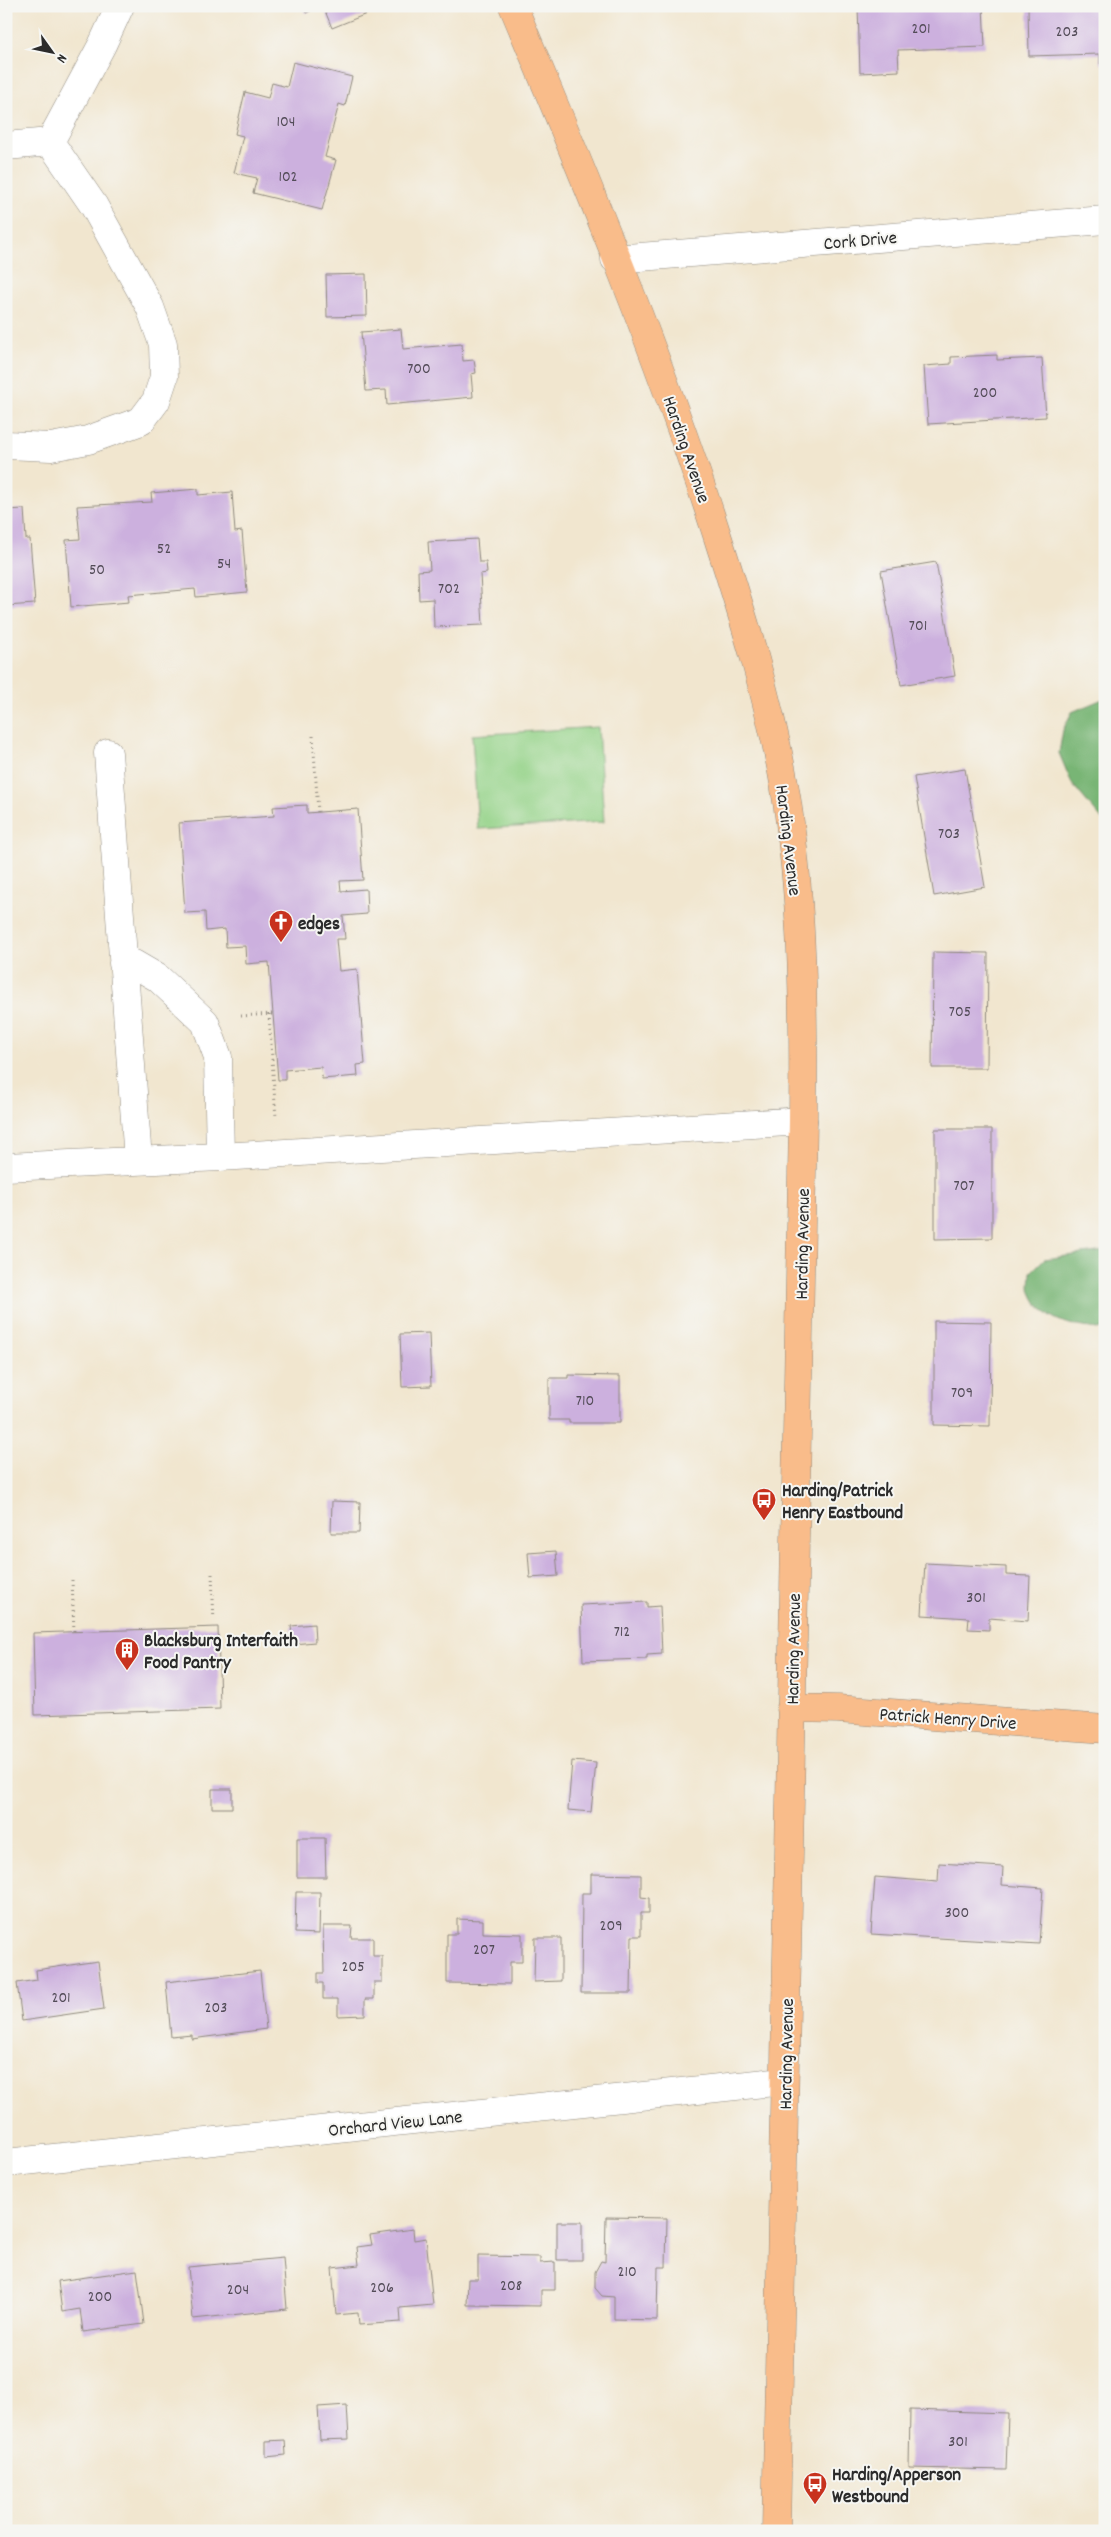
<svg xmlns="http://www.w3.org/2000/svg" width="1111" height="2537" font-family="Dekko,sans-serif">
<rect width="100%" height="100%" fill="#f6f6f2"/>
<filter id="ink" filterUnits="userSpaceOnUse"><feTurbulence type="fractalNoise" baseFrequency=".02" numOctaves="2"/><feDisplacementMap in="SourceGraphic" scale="10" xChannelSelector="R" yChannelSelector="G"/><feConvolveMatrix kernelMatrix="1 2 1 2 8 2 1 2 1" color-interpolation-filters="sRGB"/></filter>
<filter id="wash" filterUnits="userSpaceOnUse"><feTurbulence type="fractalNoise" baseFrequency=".0096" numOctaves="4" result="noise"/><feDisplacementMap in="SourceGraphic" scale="20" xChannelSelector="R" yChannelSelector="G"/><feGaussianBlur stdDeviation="1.12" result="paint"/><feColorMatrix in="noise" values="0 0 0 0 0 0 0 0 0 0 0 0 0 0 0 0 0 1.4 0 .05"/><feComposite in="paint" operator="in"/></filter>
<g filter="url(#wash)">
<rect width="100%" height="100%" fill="#f1e6cf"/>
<path fill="#95d389" stroke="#607f5a" d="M598,727L604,822L478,829L472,735Z"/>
<path fill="#78b575" stroke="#527050" d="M1105,698V823L1072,784L1059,753L1063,730L1072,712Z
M1105,1251V1330C1077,1326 1043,1324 1031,1292C1029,1287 1031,1278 1031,1272L1044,1259Z"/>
<g id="blocks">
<path fill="#ccb0de" d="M303,6H321L306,13Z
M323,6H386L332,28Z
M858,6H983L985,47L898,50L899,71L860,73Z
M1028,6H1105V64H1100V54L1029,56Z
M293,62L352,77L345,106L339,104L325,157L336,160L322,210L253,193L257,178L234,173L243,136L235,134L245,92L268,98L272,83L287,87Z
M366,274L367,316L327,317L326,275Z
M401,329L403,349L462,344L463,361L474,360L476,373L471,374L473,397L387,405L386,390L366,391L361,332Z
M997,355V360L1042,358L1046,417L928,424L924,366L951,364V357Z
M198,489V495L232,492L235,532L242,531L247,592L196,597L195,589L128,595L129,602L71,607L66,540L80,539L77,506L152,502L151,493Z
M24,509L26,539H30L35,604L6,606V510Z
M477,539L479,562H486L487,573L480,574L483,625L434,627L433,599L419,600L418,571L430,570L428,542Z
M936,562L955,676L901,685L881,571Z
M965,769L985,887L934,896L914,777Z
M307,805V813L358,809L363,880L340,881L341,891L366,889L367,914L343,916L345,939H336L339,971L357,969L365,1064L357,1065L358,1076L322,1079L321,1067L285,1070V1080H278L269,962L246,964L245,946L226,947L225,929L206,931L205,912L185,913L179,823L274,816L273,807Z
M933,952L988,953L987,1068H932Z
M935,1129H992V1238L935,1239Z
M934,1321L991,1322L990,1426L934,1425Z
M429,1333L431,1386L402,1387L400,1334Z
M568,1375L620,1376V1423H569V1420H549V1378H568Z
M332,1501L360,1502L359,1533H331Z
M556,1551L558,1576L530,1578L528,1553Z
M925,1563L1006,1567V1575L1030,1576L1028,1621L989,1618V1630L968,1629L969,1618L922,1615Z
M647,1602V1607L660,1606L662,1654L647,1655V1659L583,1661L581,1605Z
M314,1624L315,1642L293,1644L291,1626Z
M218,1627L220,1709L35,1715L33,1633Z
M572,1761L596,1763L591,1812L568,1810Z
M212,1789H232V1808H212Z
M297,1838H325L326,1877H297Z
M939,1863L1003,1867L1002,1885L1043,1888L1039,1944L871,1934L875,1877L938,1882Z
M591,1874L641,1875V1897L649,1898V1913H641V1936H632L631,1993H581L582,1893H591Z
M296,1892H320L319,1934L295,1933Z
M457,1919L483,1920V1933L522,1934V1962H510V1984L447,1983V1934H457Z
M323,1926H352L351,1938H373V1956H382V1982H374V1999H365V2015L338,2016V1999H323V1983H318V1973H324Z
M535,1938H561V1981L534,1982Z
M98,1961L104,2009L22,2021L17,1983L37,1980L36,1970Z
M260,1971L266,2029L192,2039V2035L171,2037L166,1982Z
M606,2217L667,2218L666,2267H658L657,2320L614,2319V2297L602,2296L595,2288V2272L601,2261L605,2262Z
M557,2222H582V2260H557Z
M413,2229L414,2240L426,2238L433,2305L400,2308L401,2322L359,2325L358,2313L336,2315L332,2268L359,2265L357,2247L372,2245L370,2235Z
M478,2256L540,2257V2263L555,2262V2290H541V2306L467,2305L468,2279H478Z
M283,2258L287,2309L193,2319L188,2267Z
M137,2270L144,2324L83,2332L80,2309L62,2312L58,2281Z
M347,2405L349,2439L320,2440L318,2407Z
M910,2410L1008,2413L1006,2470L909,2468Z
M285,2440L286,2455L266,2457V2441Z"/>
</g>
</g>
<g filter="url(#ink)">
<use href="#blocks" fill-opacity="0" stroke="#8e887d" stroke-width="1"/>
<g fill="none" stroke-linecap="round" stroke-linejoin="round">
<defs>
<path id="minor" d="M50,142L102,45L120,6
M6,146L50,142
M615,259L1105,220
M6,445L51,447L88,440L141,421L156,401L164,377L163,344L150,307L94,206L50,142
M108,753L138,1160
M123,963L134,964L158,978L205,1022L218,1057L220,1157
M6,1167L220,1157L803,1121
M6,2163L784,2081"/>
<path id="major" d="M513,6C586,180 659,355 717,535C743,616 769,699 784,783C803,895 804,1007 803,1121L776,2531
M791,1708L838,1709L1105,1729"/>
</defs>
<use href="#minor" stroke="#8e887d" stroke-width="29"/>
<use href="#major" stroke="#8e887d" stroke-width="29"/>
<path stroke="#8e887d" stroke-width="3" stroke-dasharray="1 4" stroke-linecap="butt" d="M313,736L318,812
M269,1014L276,1118
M241,1016L272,1014
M212,1574L214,1623
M72,1580L74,1632"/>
<use href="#minor" stroke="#fff" stroke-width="28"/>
<use href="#major" stroke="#f9bc8a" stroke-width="28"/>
</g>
</g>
<defs>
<symbol id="church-pin" viewBox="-11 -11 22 30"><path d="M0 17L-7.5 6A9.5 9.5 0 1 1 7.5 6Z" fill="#c8321e" stroke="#f6f6f2"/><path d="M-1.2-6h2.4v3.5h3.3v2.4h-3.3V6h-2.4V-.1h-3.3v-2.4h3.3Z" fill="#fff"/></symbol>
<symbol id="bus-pin" viewBox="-11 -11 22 30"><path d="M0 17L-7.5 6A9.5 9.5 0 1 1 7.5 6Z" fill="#c8321e" stroke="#f6f6f2"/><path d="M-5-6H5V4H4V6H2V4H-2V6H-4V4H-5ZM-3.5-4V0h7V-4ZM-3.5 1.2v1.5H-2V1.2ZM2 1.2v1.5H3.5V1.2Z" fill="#fff"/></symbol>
<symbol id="building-pin" viewBox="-11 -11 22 30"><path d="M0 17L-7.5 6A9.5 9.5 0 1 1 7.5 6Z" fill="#c8321e" stroke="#f6f6f2"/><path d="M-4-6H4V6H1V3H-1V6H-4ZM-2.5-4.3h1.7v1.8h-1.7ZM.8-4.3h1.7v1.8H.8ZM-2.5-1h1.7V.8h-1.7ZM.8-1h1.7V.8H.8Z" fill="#fff"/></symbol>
</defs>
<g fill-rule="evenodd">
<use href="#church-pin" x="267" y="908" width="28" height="38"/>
<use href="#bus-pin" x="750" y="1486" width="28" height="38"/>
<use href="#building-pin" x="113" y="1636" width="28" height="38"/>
<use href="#bus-pin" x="801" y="2470" width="28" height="38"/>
</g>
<g text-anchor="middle" stroke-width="4" stroke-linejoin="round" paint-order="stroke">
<g font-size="16" fill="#534c58">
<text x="921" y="33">201</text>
<text x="1067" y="36">203</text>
<text x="286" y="126">104</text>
<text x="288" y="181">102</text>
<text x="419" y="373">700</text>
<text x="985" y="397">200</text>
<text x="164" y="553">52</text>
<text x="224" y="568">54</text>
<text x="97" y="574">50</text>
<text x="449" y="593">702</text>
<text x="918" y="630">701</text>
<text x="949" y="838">703</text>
<text x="960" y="1016">705</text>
<text x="964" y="1190">707</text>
<text x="962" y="1397">709</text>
<text x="585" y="1405">710</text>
<text x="976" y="1602">301</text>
<text x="622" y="1636">712</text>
<text x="957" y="1917">300</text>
<text x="611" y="1930">209</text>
<text x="484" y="1954">207</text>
<text x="353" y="1971">205</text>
<text x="61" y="2002">201</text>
<text x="216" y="2012">203</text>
<text x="627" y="2276">210</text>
<text x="511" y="2290">208</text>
<text x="382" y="2292">206</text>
<text x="238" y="2294">204</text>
<text x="100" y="2301">200</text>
<text x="958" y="2446">301</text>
</g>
<g font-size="19" fill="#2b2b2b" stroke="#f6f6f2">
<text transform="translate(860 239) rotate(-5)" y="7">Cork Drive</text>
<text transform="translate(688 449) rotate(71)" y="7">Harding Avenue</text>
<text transform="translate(790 840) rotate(83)" y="7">Harding Avenue</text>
<text transform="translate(801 1244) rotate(-89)" y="7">Harding Avenue</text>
<text transform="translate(792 1649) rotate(-89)" y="7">Harding Avenue</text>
<text transform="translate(948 1717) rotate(4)" y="7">Patrick Henry Drive</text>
<text transform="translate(785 2054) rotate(-89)" y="7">Harding Avenue</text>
<text transform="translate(395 2122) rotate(-6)" y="7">Orchard View Lane</text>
</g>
<g font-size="19" font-weight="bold" fill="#2b2b2b" stroke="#f6f6f2" text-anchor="start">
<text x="298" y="929">edges</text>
<text x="782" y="1496">Harding/Patrick<tspan x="782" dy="22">Henry Eastbound</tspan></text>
<text x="144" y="1646">Blacksburg Interfaith<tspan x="144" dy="22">Food Pantry</tspan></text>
<text x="832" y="2480">Harding/Apperson<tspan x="832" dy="22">Westbound</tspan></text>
</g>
</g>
<rect width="1111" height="2537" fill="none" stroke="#f6f6f2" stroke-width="25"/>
<g transform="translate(52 52) rotate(123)" stroke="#f6f6f2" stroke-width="4" paint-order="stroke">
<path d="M0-4L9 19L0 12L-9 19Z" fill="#2b2b2b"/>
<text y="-8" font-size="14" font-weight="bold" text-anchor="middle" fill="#2b2b2b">N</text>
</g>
</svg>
